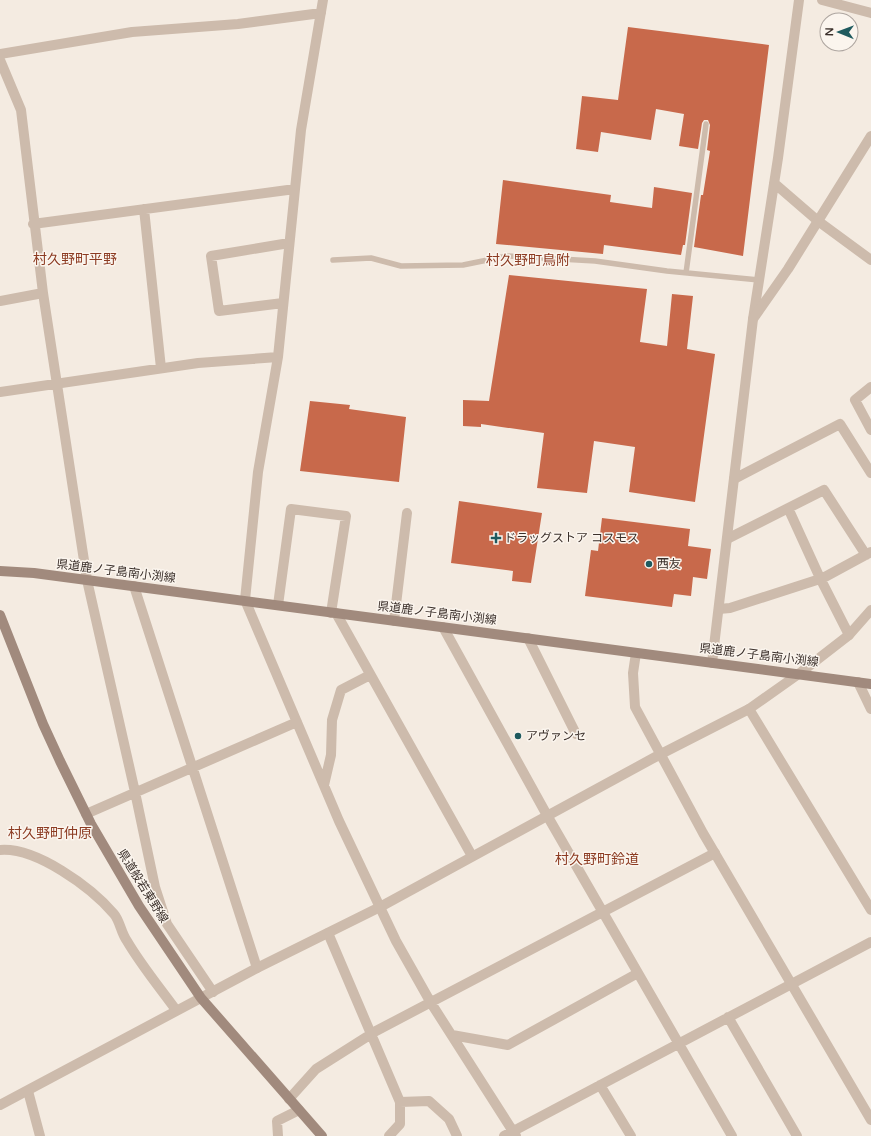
<svg xmlns="http://www.w3.org/2000/svg" width="871" height="1136" font-family="'Varela Round','Noto Sans JP',sans-serif">
<rect width="100%" height="100%" fill="#f4ebe1"/>
<path fill="#c8694b" d="M628,27L769,45L743,256L694,247L701,195H703L710,151L707,150L710,125L708,120H704L702,123L698,149L679,146L684,114L656,109L651,140L601,132L598,152L576,149L582,96L618,100Z
M503,180L611,195L610,202L652,208L654,187L692,193L685,245H683L681,255L604,245L603,254L496,244Z
M509,275L647,289L640,342L667,346L672,294L693,296L687,349L715,354L695,502L629,492L635,447L594,441L587,493L537,488L544,433L481,424V427L463,426V400L489,401Z
M310,401L350,405L349,409L406,417L399,482L300,471Z
M459,501L542,513L531,583L512,581L513,571L451,563Z
M602,518L690,529L688,546L711,549L707,579L693,577L691,596L674,594L672,607L585,596L591,550L598,551Z"/>
<g fill="none" stroke-linecap="round" stroke-linejoin="round">
<path stroke="#cdbbac" stroke-width="5.5" d="M333,260L371,258L401,266L463,265L507,256L595,261L667,271L759,280
M686,273L706,124"/>
<path stroke="#cdbbac" stroke-width="10" d="M323,0L301,130L278,357L258,472L245,600L339,821L396,941L431,1003L516,1136
M822,0L871,13
M0,54L132,32L238,24L321,13
M0,60L21,110L43,293L87,580L135,792L155,887L167,924L213,992
M774,183L818,221L871,260
M144,209L161,368
M33,224L295,189
M0,301L43,293
M283,303L219,311L211,256L289,243
M753,319L778,158L799,0
M871,387L855,400L871,430
M0,392L198,363L278,357
M734,479L840,424L871,473
M788,508L820,578L849,635
M727,539L824,490L866,555
M134,586L257,968
M278,605L291,509L346,516L331,613
M719,609L730,608L823,578L871,552
M336,613L472,856
M394,621L407,513
M443,627L548,817L732,1136
M528,638L576,734
M858,682L871,709
M749,709L871,910
M324,785L331,755L332,720L341,690L370,675
M86,814L297,722
M0,850C36,847 91,887 114,914C120,921 121,933 127,941C141,965 160,988 176,1010
M328,933L400,1102L429,1101L449,1119L457,1136
M728,1017L797,1136
M452,1035L508,1045L638,973
M600,1085L631,1136
M28,1091L40,1136
M289,1099L316,1069L376,1031L715,853
M278,1136L277,1121L299,1110
M389,1136L400,1124V1102
M504,1136L871,942"/>
<path stroke="#cdbbac" stroke-width="10" d="M636,653L633,673L635,707L703,833L871,1120
M712,663L753,319L788,269L871,136
M0,1105L257,968L380,907L659,755L749,709L800,673L849,635L871,610"/>
<path stroke="#a18a7d" stroke-width="10" d="M0,571L34,573L871,684
M0,615L43,724L60,761L91,824L139,906L201,998L322,1136"/>
</g>
<g fill="#1f5a5e" stroke="#fbf5ee" stroke-width="1.5">
<path d="M494 532h4v4h4v4h-4v4h-4v-4h-4v-4h4z"/>
<circle cx="649" cy="564" r="4"/>
<circle cx="518" cy="736" r="4"/>
</g>
<g text-anchor="middle" stroke-width="3" stroke-linejoin="round" paint-order="stroke">
<g font-size="12" fill="#3b302b" stroke="#fbf5ee" text-anchor="start">
<text x="504" y="542">ドラッグストア コスモス</text>
<text x="657" y="568">西友</text>
<text x="526" y="740">アヴァンセ</text>
</g>
<g font-size="12" fill="#3b302b" stroke="#fbf5ee">
<text transform="translate(116 571) rotate(7)" y="4">県道鹿ノ子島南小渕線</text>
<text transform="translate(437 613) rotate(7)" y="4">県道鹿ノ子島南小渕線</text>
<text transform="translate(759 655) rotate(7)" y="4">県道鹿ノ子島南小渕線</text>
<text transform="translate(143 886) rotate(58)" y="4">県道般若東野線</text>
</g>
<g font-size="14" fill="#8c3b22" stroke="#fbf5ee">
<text x="75" y="264">村久野町平野</text>
<text x="528" y="265">村久野町鳥附</text>
<text x="50" y="838">村久野町仲原</text>
<text x="597" y="864">村久野町鈴道</text>
</g>
</g>
<g transform="translate(839 32) rotate(271)"><circle r="19" fill="#fbf5ee" stroke="#aea6a0"/>
<path d="M0-3L7 15L0 10L-7 15Z" fill="#1f5a5e"/>
<text y="-6" font-size="11" font-weight="bold" text-anchor="middle" fill="#3b302b">N</text>
</g>
</svg>
